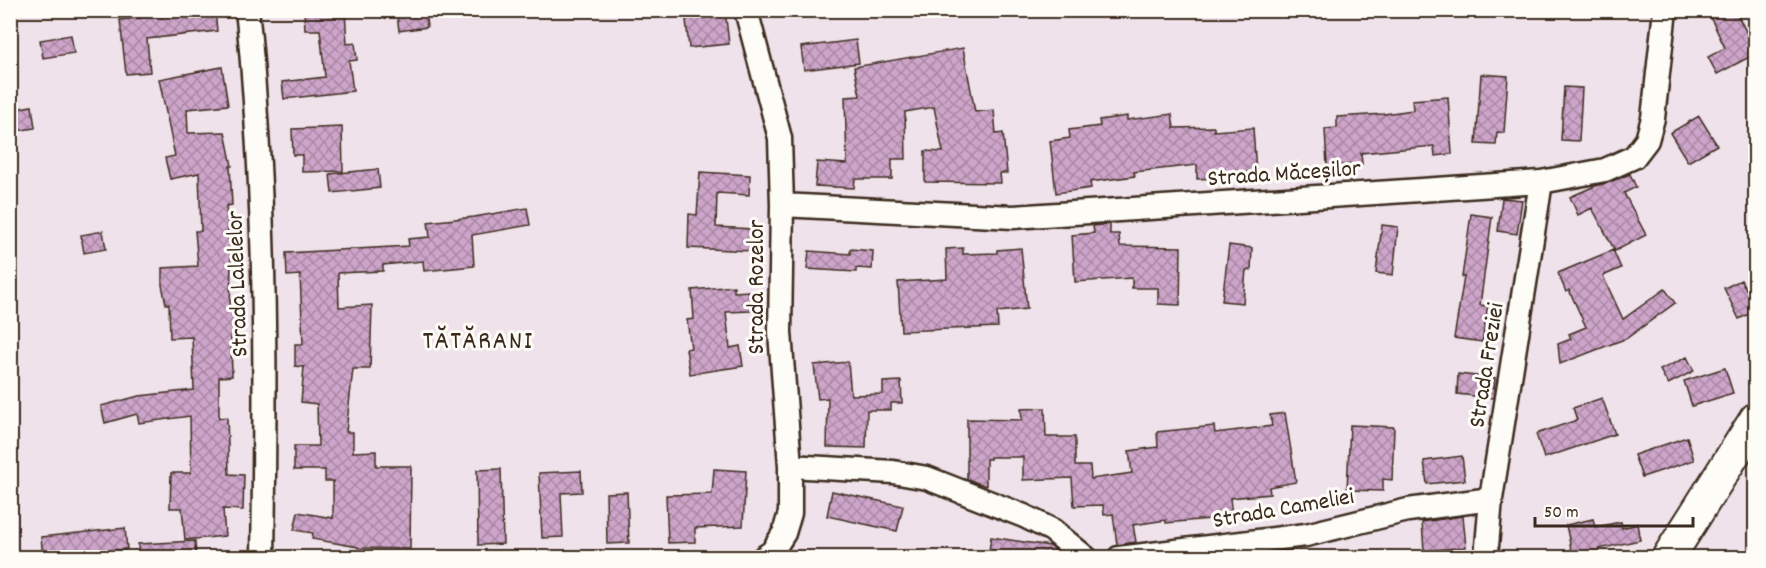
<svg xmlns="http://www.w3.org/2000/svg" width="1766" height="568" font-family="Dekko,sans-serif">
<defs>
<pattern id="building-cross-hatch" width="8" height="8" patternUnits="userSpaceOnUse" patternTransform="scale(1.5)"><rect width="8" height="8" fill="#cea5ca"/><path d="M0 0l8 8M0 8l8-8" fill="none" stroke="#a887a3"/></pattern>
</defs>
<rect width="100%" height="100%" fill="#efe2ea"/>
<filter id="ink" filterUnits="userSpaceOnUse"><feTurbulence type="fractalNoise" baseFrequency=".0167" numOctaves="2"/><feDisplacementMap in="SourceGraphic" scale="12" xChannelSelector="R" yChannelSelector="G"/><feConvolveMatrix kernelMatrix="1 2 1 2 8 2 1 2 1" color-interpolation-filters="sRGB"/></filter>
<g filter="url(#ink)">
<path fill="url(#building-cross-hatch)" stroke="#3b2a1e" stroke-width="1.5" d="M208,10H215L217,31L147,39L150,72L126,74L120,20Z
M304,10H345L347,44L355,43L357,60L349,61L353,91L284,99L282,82L325,77L320,30H305Z
M425,10L427,27L399,31L397,14Z
M685,10H725L729,44L689,48Z
M1707,10H1735L1755,49V54L1717,74L1708,57L1725,48Z
M71,35L74,53L43,58L40,40Z
M856,40L859,63L804,70L801,47Z
M963,48L975,112L994,110L996,134L1003,133L1007,173H1000L1001,183L925,182V151L943,152L934,107L905,112L906,159H892V179H855L854,188L815,186L817,162L847,164L845,97L860,96L854,67Z
M222,67L228,105L187,109L188,133L225,132L232,166H230L232,205L226,206L231,261L230,312H235L236,336H231L232,376L219,377V418L227,417L229,474L244,475L243,510L223,509L225,536L185,540L182,508H170L171,473H191L190,416L139,423L137,414L105,423L101,406L139,396L194,390L192,337L170,338L169,304H166L162,285V268L198,266L195,231H201L199,173L170,179L165,158L175,156L159,79Z
M1481,74L1508,76L1504,133L1497,132L1496,145L1476,144Z
M1564,87L1582,88L1579,141L1561,140Z
M1448,97L1452,154L1435,156L1434,146L1361,153L1362,164L1327,166L1325,129L1337,128V117L1384,114L1413,110L1412,100Z
M32,106L35,128L10,132V110Z
M1172,114L1174,128L1214,127V131L1253,128L1256,172L1215,175V178L1197,179V165L1134,172L1135,176L1090,182L1091,188L1056,193L1050,141L1070,138L1069,130L1100,126L1099,120L1127,116V120Z
M1699,116L1717,145L1688,162L1670,133Z
M342,127L343,171L302,172V155H293L292,129Z
M378,169L380,188L332,193L330,174Z
M700,172L750,175L749,195L717,193L716,227L753,229L752,251L688,248L689,214L697,215Z
M1630,174L1636,187L1624,193L1646,235L1615,251L1592,208L1578,215L1570,197L1595,186L1610,182Z
M1502,198L1522,200L1517,234L1498,231Z
M527,208L530,225L472,235L474,266L424,271L423,261L383,265V271L338,273L339,307L372,305L370,369H353L346,432H353V452L376,451V466H411L410,549L358,548V547L312,539L313,533L294,530L298,512L333,518V481H325V470H294V446H318L317,404L301,402L304,367L295,366V344H303L300,275L287,276L286,253L409,246L408,239L430,237L428,222L474,217Z
M1471,214L1492,217L1480,305L1488,306L1482,342L1454,338L1464,277H1462Z
M1110,224V234H1119L1120,246L1181,247L1180,305L1158,304V288H1132V278L1075,282L1072,235L1094,233L1093,226Z
M1382,225L1398,227L1393,275L1376,273Z
M103,231L106,249L84,253L81,235Z
M1229,245L1252,248L1251,270H1246L1243,303L1222,301Z
M963,248V254L997,253V250L1021,248L1027,309L997,312L998,327L901,331L898,282L947,279L946,249Z
M850,249L873,251L872,269L856,268V272L807,269L809,251L850,254Z
M1613,250L1621,268L1603,276L1623,319L1665,289L1675,303L1627,338L1560,364L1558,344L1571,339L1569,334L1586,327L1569,290L1566,292L1558,273Z
M1741,280L1746,289L1755,285V311L1739,319L1724,288Z
M734,286V292L749,291L751,311L726,312L730,348L740,346L743,366L690,374L686,349L691,348L687,320L694,319L692,290Z
M1687,357L1694,371L1668,384L1660,370Z
M848,362L851,395L883,394V382L901,381L902,403H891V410H867L866,448L827,447L828,398L818,399L814,365Z
M1725,368L1733,393L1692,406L1684,381Z
M1458,374L1495,378L1493,398L1457,394Z
M1602,398L1615,434L1544,458L1536,434L1577,420L1573,408Z
M1045,408L1046,437H1075V466H1090L1091,479L1132,473L1129,451L1158,447L1157,432L1214,426L1215,433L1272,426L1270,415L1285,413L1296,482L1269,487L1270,494L1230,498L1232,517L1166,523V520L1133,525L1136,542L1117,545L1113,514L1104,515L1103,505L1074,506L1072,478L1023,480V457H990V459H986V486L967,479V419L1022,420L1021,409Z
M1350,425L1394,427L1392,480L1383,479V491L1347,490Z
M1687,437L1694,460L1642,477L1634,455Z
M1462,456L1465,480L1427,484L1424,461Z
M501,469L503,544L478,545L477,470Z
M714,469L746,471L743,526L695,528V542L668,543L666,495L712,494Z
M581,471L582,492L561,493L563,537L542,538L539,473Z
M832,491L903,506L897,531L827,516Z
M627,492L629,543L607,544L606,493Z
M1463,516L1466,547L1424,551L1422,522Z
M1593,519L1595,527L1621,522L1622,528L1637,524L1640,540L1599,549L1600,555L1590,558H1573L1566,525Z
M125,528L127,549L43,558L41,537Z
M991,537L1050,546L1061,555V558H988Z
M195,541L196,558H139L138,544Z"/>
<g fill="none" stroke-linecap="round" stroke-linejoin="round">
<defs>
<path id="street" d="M247,10C253,62 256,113 259,165C266,296 265,426 263,558
M746,10L780,138L782,205L780,332L790,466V513L784,533L772,552L763,558
M782,205L1013,217L1541,182L1605,170L1634,157L1647,140L1653,118L1665,10
M790,466L893,472L927,478L1024,516L1052,530L1086,558
M1119,558L1306,535L1408,510L1491,499
M1486,558L1491,499L1541,182"/>
<path id="secondary" d="M1668,558L1756,419"/>
</defs>
<use href="#street" stroke="#3b2a1e" stroke-width="27"/>
<use href="#secondary" stroke="#3b2a1e" stroke-width="36"/>
<use href="#street" stroke="#fdfcf7" stroke-width="22"/>
<use href="#secondary" stroke="#fdfcf7" stroke-width="32"/>
</g>
</g>
<g text-anchor="middle" stroke-width="6" stroke-linejoin="round" paint-order="stroke">
<g font-size="24" fill="#3b2a1e" stroke="#fdfcf7">
<text transform="translate(1284 172) rotate(-4)" y="8">Strada Măceșilor</text>
<text transform="translate(236 284) rotate(-92)" y="8">Strada Lalelelor</text>
<text transform="translate(755 287) rotate(-90)" y="8">Strada Rozelor</text>
<text transform="translate(1485 365) rotate(-81)" y="8">Strada Freziei</text>
<text transform="translate(1283 507) rotate(-10)" y="8">Strada Cameliei</text>
</g>
<g font-size="27" letter-spacing="1.5" fill="#3b2a1e" stroke="#fdfcf7">
<text x="478" y="348">TĂTĂRANI</text>
</g>
</g>
<rect width="1766" height="568" fill="none" stroke="#fdfcf7" stroke-width="36"/>
<rect x="18" y="18" width="1730" height="532" fill="none" stroke="#3b2a1e" stroke-width="2" filter="url(#ink)"/>
<path d="M1535 517v9h158v-9" fill="none" stroke="#3b2a1e" stroke-width="3"/>
<text x="1544" y="517" font-size="18" fill="#3b2a1e" stroke="#fdfcf7" stroke-width="4.5" paint-order="stroke">50 m</text>
</svg>
